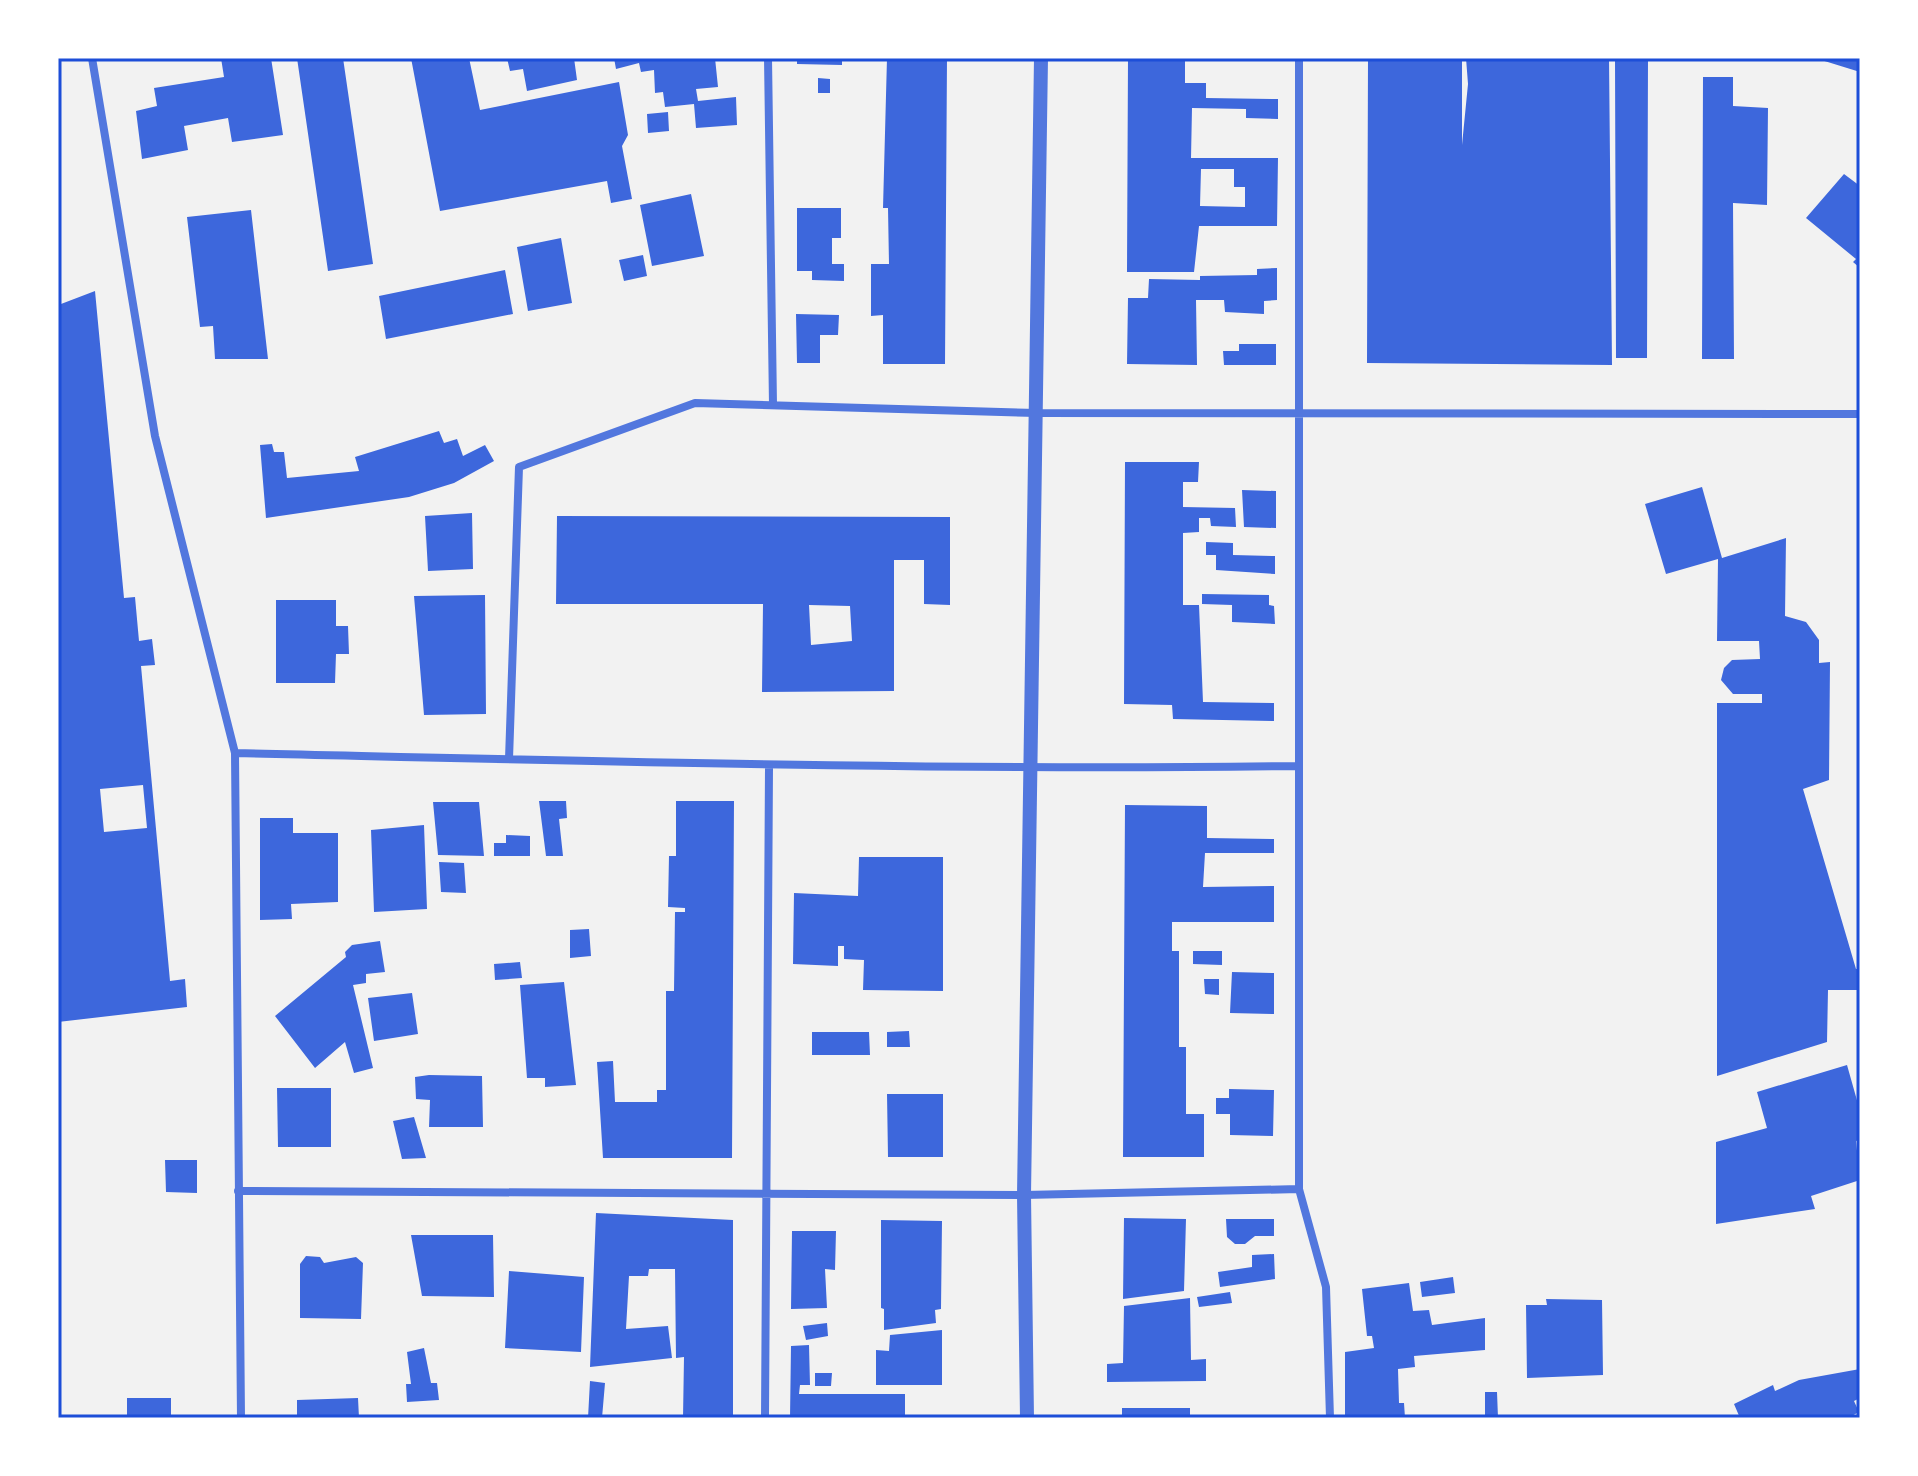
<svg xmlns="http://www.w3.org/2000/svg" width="1918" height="1476" font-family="Arial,sans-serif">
<rect width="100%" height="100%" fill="#f2f2f2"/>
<path fill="#3d67dc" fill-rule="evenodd" d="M221,58H271L283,135L232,142L228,118L184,126L188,150L142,159L136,111L157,106L154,88L224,77Z
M297,58H343L373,264L328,271Z
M411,58H469L480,110L619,82L628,135L622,146L632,199L611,203L607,181L440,211Z
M507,58H574L577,80L527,91L523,69L510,71Z
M614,58H715L718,87L696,89L698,101L736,97L737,125L696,128L694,104L665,107L663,92L655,93L654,70L641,72L639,63L616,69Z
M797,58H842V65L797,64Z
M887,58H947L945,364H883V315L871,316V264H889L888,208H883Z
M1128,58H1185V83H1206V98L1278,99V119L1246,118V109L1192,108L1191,158H1278L1277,226H1199L1194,272H1127ZM1201,169H1234V187H1245V207L1200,206Z
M1368,58H1462V145L1468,84L1466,58H1609L1612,365L1367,363Z
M1615,58H1648L1647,358H1616Z
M1818,58H1860V72L1818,59Z
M1703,77H1733V106L1768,108L1767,205L1733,203L1734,359H1702Z
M818,78L830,79V93H818Z
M668,112L669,131L648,133L647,114Z
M1844,174L1860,186V268L1853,262L1856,259L1806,218Z
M691,194L704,256L652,266L640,205Z
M797,208H841V238H832V264H844V281L812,280V271H797Z
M251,210L268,359H215L213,326L200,327L187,217Z
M561,238L572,303L528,311L517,247Z
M643,255L647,276L624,281L619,260Z
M1277,268V300L1264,301V314L1225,312L1224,300H1196L1197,365L1127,364L1128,298H1148L1149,279L1200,280V276L1257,275V269Z
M505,270L513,314L386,339L379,296Z
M95,291L124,598L135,597L139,641L152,639L155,665L141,666L170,981L185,979L187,1007L58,1022L61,304ZM143,785L147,828L104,832L100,789Z
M796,314L839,315L838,335H820V363H797Z
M1239,344H1276V365H1224L1223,351H1239Z
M439,431L444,443L457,439L463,456L485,445L494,461L454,483L409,497L266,518L260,445L272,444L274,452H284L287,478L359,471L355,457Z
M1125,462H1199L1198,482H1183V507L1235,508L1236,527L1211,526L1210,518H1199V532L1183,533V605H1199L1203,702L1274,703V721L1173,719L1172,705L1124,704Z
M1702,487L1722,558L1786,538L1785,616L1806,622L1819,640V663L1830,662L1829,780L1803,789L1856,969H1860V990H1828L1827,1042L1717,1076V703H1762V694H1733L1721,680L1724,668L1732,660L1760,659L1759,641H1717L1718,559L1666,574L1645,504Z
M1242,490L1276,491V528L1244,527Z
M472,513L473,569L428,571L425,516Z
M557,516L950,517V605L924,604V560H894V691L762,692L763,604H556ZM809,605L850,606L852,641L811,645Z
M1206,542L1233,543V555L1275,556V574L1216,570V555H1206Z
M1202,594L1269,595V605L1274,606L1275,624L1232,622V605L1202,604Z
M485,595L486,714L424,715L414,596Z
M276,600H336V626H348L349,654H336L335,683H276Z
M539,801H566L567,818L559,819L563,856H546Z
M676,801H734L732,1158H603L597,1062L613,1061L615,1102H657V1090H666V991H674L675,912H685V908L668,907L669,856H676Z
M433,802H479L484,856L438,855Z
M1125,805L1207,806V838L1274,839V853H1205L1203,887L1274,886V922H1172V951H1179V1047H1186V1114H1204V1157H1123Z
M260,818H293V833H338V902L291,904L292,919L260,920Z
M424,825L427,909L374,912L371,830Z
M506,835L530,836V856H494V843H506Z
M859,857H943V991L863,990L864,960L844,959V946H838V966L793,964L794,893L858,896Z
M439,862L464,863L466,893L441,892Z
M589,929L591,956L570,958V930Z
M380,941L385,972L366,974V983L353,985L373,1068L354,1073L345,1042L315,1068L275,1016L346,957L345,952L352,945Z
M1193,951H1222V965L1193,964Z
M520,962L522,978L495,980L494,964Z
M1232,972L1274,973V1014L1230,1013Z
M1204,979H1219V995L1205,994Z
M564,982L576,1085L545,1087V1078H527L520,985Z
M412,993L418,1034L374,1041L368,998Z
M909,1031L910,1047H887V1032Z
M812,1032H869L870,1055H812Z
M1847,1065L1860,1111V1140L1856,1141L1860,1180L1811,1196L1815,1209L1716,1224V1142L1767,1128L1757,1092Z
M429,1075L482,1076L483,1127H429L430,1100L416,1099L415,1077Z
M277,1088H331V1147H278Z
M1229,1089L1274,1090L1273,1136L1230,1135V1114H1216V1098H1229Z
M887,1094H943V1157H888Z
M414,1117L426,1158L402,1159L393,1121Z
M165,1160H197V1193L166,1192Z
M596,1213L733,1220V1418H683L684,1357L676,1358L675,1269H649L648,1276H629L626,1329L668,1326L672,1358L590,1367Z
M1124,1218L1186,1219L1184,1291L1123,1299Z
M1226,1219H1274V1236H1255L1245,1244H1235L1227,1237Z
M881,1220L942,1221L941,1309L935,1310L936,1323L884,1330V1309L881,1308Z
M792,1231H836L835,1270L825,1269L827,1308L791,1309Z
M411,1235H493L494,1297L422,1296Z
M1274,1254L1275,1279L1220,1287L1218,1272L1252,1267V1255Z
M306,1256L320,1257L324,1263L356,1257L363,1263L361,1319L300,1318V1264Z
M509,1271L584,1277L581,1352L505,1348Z
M1453,1277L1455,1293L1422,1297L1420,1282Z
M1409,1283L1413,1311L1429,1310L1432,1325L1485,1318V1350L1414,1356L1415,1367L1398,1369L1399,1403H1404L1405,1418H1345V1352L1374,1348L1372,1336H1367L1362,1289Z
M1230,1292L1232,1303L1199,1307L1197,1297Z
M1190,1298L1191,1360L1206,1359V1381L1107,1382V1364L1123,1363L1124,1306Z
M1546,1299L1602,1300L1603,1375L1527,1378L1526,1305H1547Z
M827,1323L828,1336L806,1340L803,1326Z
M942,1330V1385H876V1350L889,1351L890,1335Z
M809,1345L810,1385H800L799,1394H905V1418H790L791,1346Z
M424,1348L431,1383H437L439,1400L407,1402L406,1384H411L407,1352Z
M1860,1369V1398L1854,1401L1859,1412L1848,1418H1740L1734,1404L1773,1385L1775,1391L1799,1380Z
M815,1373H832L831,1386H815Z
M590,1381L605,1383L602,1418H588Z
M1485,1392H1497L1498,1418H1485Z
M127,1398H171V1418H127Z
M358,1398L359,1418H297V1400Z
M1122,1408H1190V1418H1122Z"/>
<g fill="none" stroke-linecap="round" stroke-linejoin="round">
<path stroke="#5277de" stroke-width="8" d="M92,58L155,436L235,753L241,1418
M768,58L773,405
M1299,58V1189L1326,1287L1330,1418
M235,753C590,761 944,771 1299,766
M509,759L519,467L695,403L1037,413L1860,414
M238,1191L1024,1195L1299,1189
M765,1418L769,767"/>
<path stroke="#5277de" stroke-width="14" d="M1027,1418L1024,1195L1041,58"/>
</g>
<rect width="1918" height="1476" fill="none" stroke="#ffffff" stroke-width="120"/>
<rect x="60" y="60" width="1798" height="1356" fill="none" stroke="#1d4ed8" stroke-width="3"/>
</svg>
